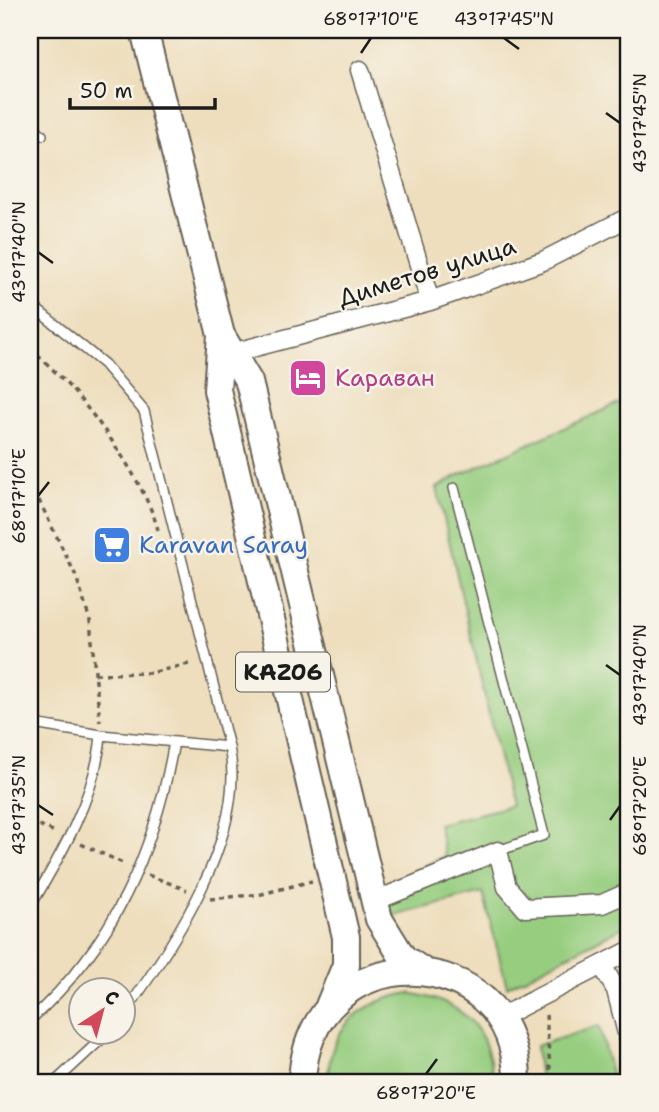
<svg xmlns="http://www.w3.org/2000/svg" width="659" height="1112" font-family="'Shantell Sans',sans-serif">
<rect width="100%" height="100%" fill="#f7f3e8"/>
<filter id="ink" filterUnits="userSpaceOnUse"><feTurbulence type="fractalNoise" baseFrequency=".0143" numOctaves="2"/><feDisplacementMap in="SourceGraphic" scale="14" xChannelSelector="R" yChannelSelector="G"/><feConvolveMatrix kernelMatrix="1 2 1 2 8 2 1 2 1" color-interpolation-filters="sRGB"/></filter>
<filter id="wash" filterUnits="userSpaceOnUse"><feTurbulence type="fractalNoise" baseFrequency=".00686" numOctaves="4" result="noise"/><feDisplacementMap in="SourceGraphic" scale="28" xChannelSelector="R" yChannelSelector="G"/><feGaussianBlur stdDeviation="1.57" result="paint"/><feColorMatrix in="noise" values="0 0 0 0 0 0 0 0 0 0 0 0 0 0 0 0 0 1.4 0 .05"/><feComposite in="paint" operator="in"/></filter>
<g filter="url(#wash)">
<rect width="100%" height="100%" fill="#eedebd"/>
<path fill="#96cd7f" stroke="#59744e" stroke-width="2" d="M629,399V924L507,987L483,893L393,916L384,885L445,856L438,824L510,806L437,488L457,476Z
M409,993C463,1002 489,1026 493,1082H328C328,1028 358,1003 409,993Z
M599,1026L613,1082H540L536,1046Z"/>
</g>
<g filter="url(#ink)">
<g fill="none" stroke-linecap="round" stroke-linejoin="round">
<defs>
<path id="service" d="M30,123L42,135
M30,304L104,364L144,411L229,747L101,735L33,724L30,736
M454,488L544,835L498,851
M30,907C61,855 96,796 101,735
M122,1016C172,948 248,835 229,747
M30,1020C114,945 155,851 174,742
M55,1082L109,1032"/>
<path id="minor" d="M360,70L430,301
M232,353L430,301L543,261L629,217
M375,901L498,851L507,887L525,908L602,904L629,892
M602,965L616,990L629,1041
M499,1018L629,951"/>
<path id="primary" d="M144,30L221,335L217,390L346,937V965L329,1006
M221,335L249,382L379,919L403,958L423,971
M302,1082C308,932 518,938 517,1082"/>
</defs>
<use href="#service" stroke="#666054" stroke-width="12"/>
<use href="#minor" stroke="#666054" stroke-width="21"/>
<use href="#primary" stroke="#666054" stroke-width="30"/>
<path stroke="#666054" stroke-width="3.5" stroke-dasharray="5 5" stroke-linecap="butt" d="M30,349C76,385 143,474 158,530
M30,482L76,576L90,621L100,722
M95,674L150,673L193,663
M30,821L55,832
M81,844L125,864
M148,875L187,890
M210,899L262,894L312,881
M546,1015L551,1082"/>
<use href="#service" stroke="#fff" stroke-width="9"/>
<use href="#minor" stroke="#fff" stroke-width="18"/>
<use href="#primary" stroke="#fff" stroke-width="26"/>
</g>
</g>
<path fill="none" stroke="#1c1c1c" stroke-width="2.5" d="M504,38L519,49M361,53L371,38M606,113L620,123M38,252L53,263M38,496L49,482M606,665L620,675M38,805L53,815M610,820L620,806M426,1074L437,1059"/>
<defs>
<symbol id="hotel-square" viewBox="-11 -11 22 22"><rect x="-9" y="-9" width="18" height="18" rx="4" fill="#d1479c" stroke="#f7f3e8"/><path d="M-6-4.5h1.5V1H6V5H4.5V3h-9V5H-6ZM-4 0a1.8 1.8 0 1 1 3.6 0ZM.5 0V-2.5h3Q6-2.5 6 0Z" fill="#fff"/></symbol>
<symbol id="supermarket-square" viewBox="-11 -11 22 22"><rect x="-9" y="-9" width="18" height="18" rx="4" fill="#3f7fe0" stroke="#f7f3e8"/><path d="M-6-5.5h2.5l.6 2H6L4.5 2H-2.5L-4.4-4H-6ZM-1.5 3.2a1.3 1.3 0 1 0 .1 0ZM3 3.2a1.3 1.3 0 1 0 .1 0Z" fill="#fff"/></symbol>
</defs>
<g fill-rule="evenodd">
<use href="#hotel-square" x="286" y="356" width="44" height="44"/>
<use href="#supermarket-square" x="90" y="523" width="44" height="44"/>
</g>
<g text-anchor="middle" stroke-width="5" stroke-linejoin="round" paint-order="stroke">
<rect fill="#f7f3e8" stroke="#5e5c59" stroke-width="2" x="236" y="652.5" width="94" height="39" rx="5"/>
<g font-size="23" font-weight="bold" fill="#1c1c1c">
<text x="283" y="680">KАZ06</text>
</g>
<g font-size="24" fill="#1c1c1c" stroke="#f7f3e8">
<text transform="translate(427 272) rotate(-17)" y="8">Диметов улица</text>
</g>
<g font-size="24" fill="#b23c85" stroke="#f7f3e8" text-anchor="start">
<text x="335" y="386">Караван</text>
</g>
<g font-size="24" fill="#366cbe" stroke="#f7f3e8" text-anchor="start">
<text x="139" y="553">Karavan Saray</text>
</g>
</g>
<rect width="659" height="1112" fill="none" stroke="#f7f3e8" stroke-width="77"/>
<g transform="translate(102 1011) rotate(36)"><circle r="33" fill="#f7f3e8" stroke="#9f9d96" stroke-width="2"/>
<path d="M0-5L12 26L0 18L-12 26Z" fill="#d1495b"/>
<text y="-10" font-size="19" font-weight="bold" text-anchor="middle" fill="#1c1c1c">С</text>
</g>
<path d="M70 98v10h145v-10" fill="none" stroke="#1c1c1c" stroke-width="3.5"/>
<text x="80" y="98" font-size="21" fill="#1c1c1c" stroke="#f7f3e8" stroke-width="5" paint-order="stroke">50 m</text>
<rect x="38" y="38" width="582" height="1036" fill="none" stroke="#1c1c1c" stroke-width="2.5"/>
<g font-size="18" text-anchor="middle" fill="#1c1c1c">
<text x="371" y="25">68°17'10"E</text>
<text x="504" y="25">43°17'45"N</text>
<text transform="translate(640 123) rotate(-90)" y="6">43°17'45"N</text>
<text transform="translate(19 252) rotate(-90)" y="6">43°17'40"N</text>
<text transform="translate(19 496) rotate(-90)" y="6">68°17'10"E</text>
<text transform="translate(640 675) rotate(-90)" y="6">43°17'40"N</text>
<text transform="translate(19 805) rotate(-90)" y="6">43°17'35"N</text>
<text transform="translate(640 806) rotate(-90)" y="6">68°17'20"E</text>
<text x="426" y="1099">68°17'20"E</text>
</g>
</svg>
